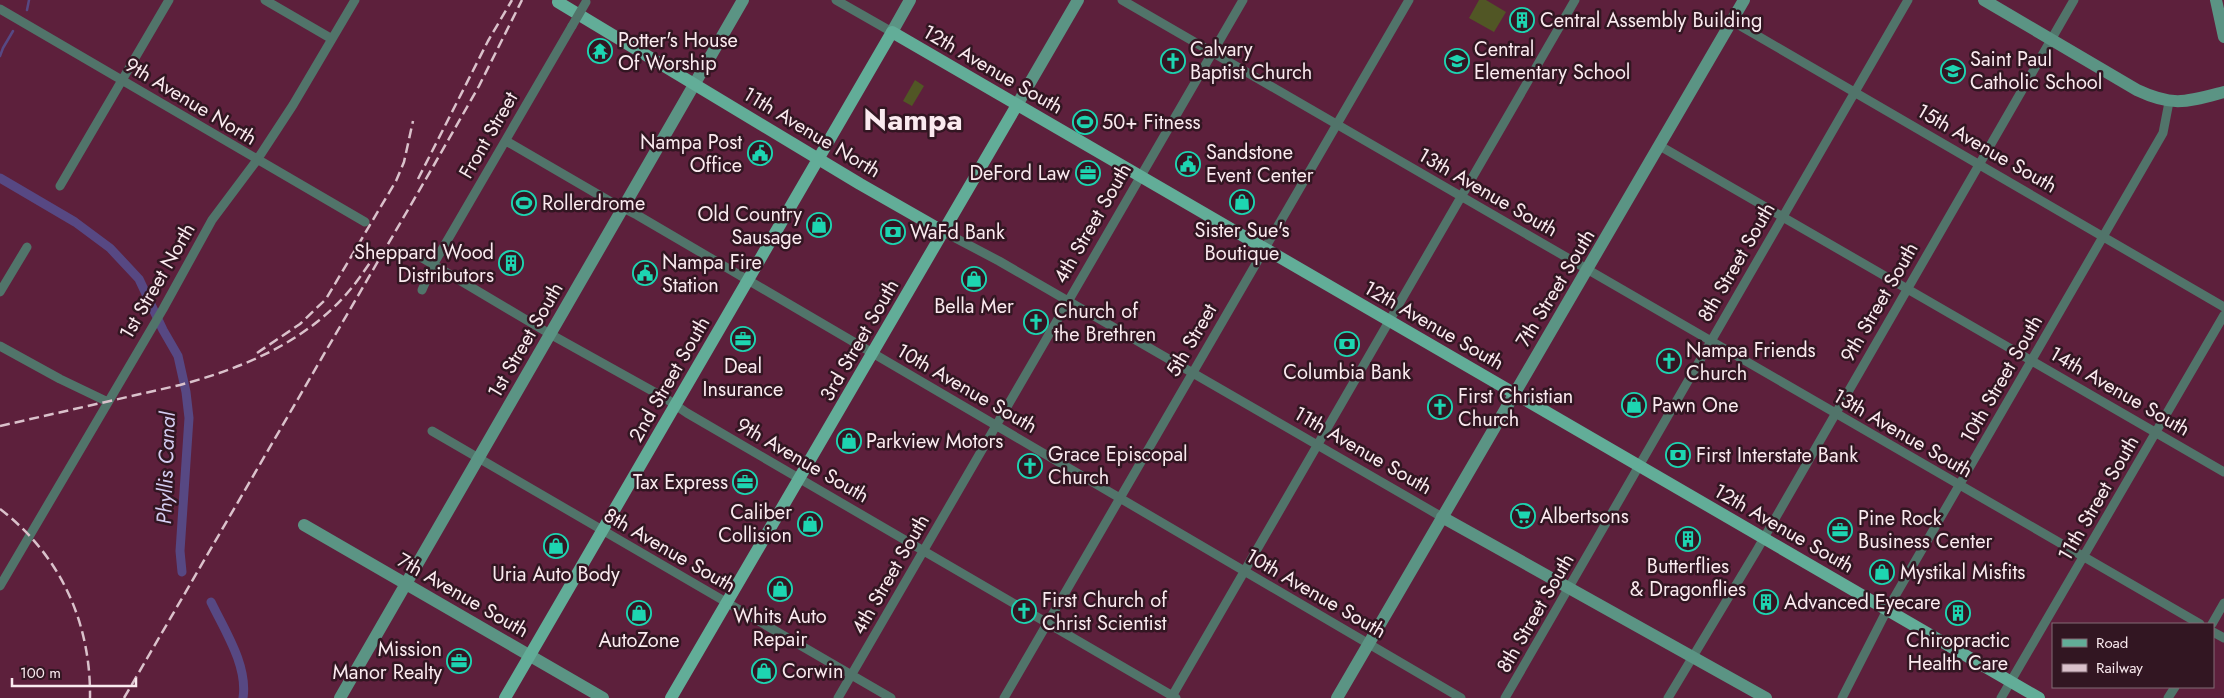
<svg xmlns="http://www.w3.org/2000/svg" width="2224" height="698" font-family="Jost,sans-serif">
<rect width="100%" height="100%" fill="#5d203c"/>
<path fill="#515625" d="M1479,0H1486L1506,12L1494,32L1469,18Z
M915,80L924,86L912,106L903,101Z"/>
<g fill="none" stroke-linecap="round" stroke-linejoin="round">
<path stroke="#574883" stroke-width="2.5" d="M27,10L29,0
M0,56L3,48L13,31"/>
<path stroke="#574883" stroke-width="9" d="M0,178L75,222L110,248L139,279L163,330L178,356L186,392L189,418L180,551L182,572
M211,602C225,631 248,666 243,698"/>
<path stroke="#51746a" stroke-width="9" d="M265,0L332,39
M836,0L892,32
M1122,0L2200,624
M0,9L365,222
M1732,21L2224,307
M506,141L611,202L637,215L1461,698
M1660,146L2224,472
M60,186L169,0
M944,232L999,261L1442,517
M412,252L550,334L665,398L687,413L1176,698
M422,290L433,265L572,26
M0,292L27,247
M0,346L60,379L108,402
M432,431L891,698
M0,586L163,309L212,220L257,160L293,105L355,0
M2212,624L2224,603
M2213,632L2224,638
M838,698L1243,0
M1004,698L1409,0
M1171,698L1575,0
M1505,698L1908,0
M1668,698L1757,550L2074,0
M1842,698L1887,610L2163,133L2169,102
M2001,698L2224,315
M2168,698L2175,687"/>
<path stroke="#5b9484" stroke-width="12" d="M1984,0L2137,90C2173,107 2186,102 2224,92
M2216,0L2224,37
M892,32L910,0
M1017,105L1078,0
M1442,517L1766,698
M304,525L603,698
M340,698L743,0
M1337,698L1744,0"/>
<path stroke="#62ad98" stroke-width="12" d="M558,2L860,184L944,232
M505,698L892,32L2039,698
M671,698L1017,105"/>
<path stroke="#dac1cb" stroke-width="2.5" stroke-dasharray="10 5" stroke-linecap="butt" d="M418,179L488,41L512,0
M257,353L300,324L326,299L396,181L404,162L413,121
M0,426L180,385C243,368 306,342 349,291C357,282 364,271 372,260
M0,509C60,555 91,622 90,698
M124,698L434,165L479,86L522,0"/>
<path stroke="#51746a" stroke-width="9" d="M572,26L586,2"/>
</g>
<defs>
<symbol id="building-ring" viewBox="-11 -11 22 22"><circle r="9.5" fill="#321622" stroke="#1dd5b1" stroke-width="1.5"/><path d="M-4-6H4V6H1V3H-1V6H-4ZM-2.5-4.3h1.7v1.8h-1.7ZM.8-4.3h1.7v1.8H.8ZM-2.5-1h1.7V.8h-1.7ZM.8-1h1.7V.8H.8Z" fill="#1dd5b1"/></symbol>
<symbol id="temple-ring" viewBox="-11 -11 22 22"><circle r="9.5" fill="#321622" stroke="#1dd5b1" stroke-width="1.5"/><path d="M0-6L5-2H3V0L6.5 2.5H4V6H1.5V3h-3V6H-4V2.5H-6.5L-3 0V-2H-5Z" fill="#1dd5b1"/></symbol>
<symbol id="church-ring" viewBox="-11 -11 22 22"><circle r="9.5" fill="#321622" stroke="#1dd5b1" stroke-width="1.5"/><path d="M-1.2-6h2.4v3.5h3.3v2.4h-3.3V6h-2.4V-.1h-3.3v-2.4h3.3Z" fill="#1dd5b1"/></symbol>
<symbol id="school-ring" viewBox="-11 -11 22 22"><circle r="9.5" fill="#321622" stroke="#1dd5b1" stroke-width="1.5"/><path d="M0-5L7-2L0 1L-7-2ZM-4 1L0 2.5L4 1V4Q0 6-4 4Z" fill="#1dd5b1"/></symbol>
<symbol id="stadium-ring" viewBox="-11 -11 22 22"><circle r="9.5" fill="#321622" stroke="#1dd5b1" stroke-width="1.5"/><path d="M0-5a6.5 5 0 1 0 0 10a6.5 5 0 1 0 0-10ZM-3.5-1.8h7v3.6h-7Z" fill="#1dd5b1"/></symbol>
<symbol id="civic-ring" viewBox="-11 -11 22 22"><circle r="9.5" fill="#321622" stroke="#1dd5b1" stroke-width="1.5"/><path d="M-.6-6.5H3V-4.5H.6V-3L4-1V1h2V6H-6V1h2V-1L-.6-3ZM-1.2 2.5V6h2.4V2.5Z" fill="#1dd5b1"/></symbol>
<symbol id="office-ring" viewBox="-11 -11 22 22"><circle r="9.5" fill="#321622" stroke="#1dd5b1" stroke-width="1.5"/><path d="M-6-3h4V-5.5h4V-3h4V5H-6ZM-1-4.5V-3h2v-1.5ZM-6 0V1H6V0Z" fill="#1dd5b1"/></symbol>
<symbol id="shop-ring" viewBox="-11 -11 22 22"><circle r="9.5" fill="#321622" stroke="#1dd5b1" stroke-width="1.5"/><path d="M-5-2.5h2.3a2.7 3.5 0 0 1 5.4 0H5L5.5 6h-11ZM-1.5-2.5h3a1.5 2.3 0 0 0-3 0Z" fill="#1dd5b1"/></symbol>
<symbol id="bank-ring" viewBox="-11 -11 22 22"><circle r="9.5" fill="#321622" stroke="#1dd5b1" stroke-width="1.5"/><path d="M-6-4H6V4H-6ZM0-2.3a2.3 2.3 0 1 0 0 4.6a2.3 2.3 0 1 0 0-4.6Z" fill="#1dd5b1"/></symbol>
<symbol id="supermarket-ring" viewBox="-11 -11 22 22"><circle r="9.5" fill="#321622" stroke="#1dd5b1" stroke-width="1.5"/><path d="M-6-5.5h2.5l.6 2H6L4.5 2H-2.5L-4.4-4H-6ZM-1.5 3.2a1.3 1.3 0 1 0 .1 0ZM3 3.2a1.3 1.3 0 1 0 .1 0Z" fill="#1dd5b1"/></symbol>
</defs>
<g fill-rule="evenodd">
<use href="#building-ring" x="1508" y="6" width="28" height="28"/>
<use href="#temple-ring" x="586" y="37" width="28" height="28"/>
<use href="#church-ring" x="1159" y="47" width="28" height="28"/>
<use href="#school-ring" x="1443" y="47" width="28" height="28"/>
<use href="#school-ring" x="1939" y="57" width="28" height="28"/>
<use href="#stadium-ring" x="1071" y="108" width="28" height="28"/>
<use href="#civic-ring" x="746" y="139" width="28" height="28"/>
<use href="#civic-ring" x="1174" y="150" width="28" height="28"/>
<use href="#office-ring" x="1074" y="159" width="28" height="28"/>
<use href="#shop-ring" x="1228" y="188" width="28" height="28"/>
<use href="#stadium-ring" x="510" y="189" width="28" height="28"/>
<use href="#shop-ring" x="805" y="211" width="28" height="28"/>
<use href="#bank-ring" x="879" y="218" width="28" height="28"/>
<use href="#building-ring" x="497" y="249" width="28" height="28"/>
<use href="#civic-ring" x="631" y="259" width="28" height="28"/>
<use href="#shop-ring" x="960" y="265" width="28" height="28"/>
<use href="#church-ring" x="1022" y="308" width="28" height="28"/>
<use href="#office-ring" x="729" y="325" width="28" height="28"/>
<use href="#bank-ring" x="1333" y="330" width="28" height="28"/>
<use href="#church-ring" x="1655" y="347" width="28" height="28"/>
<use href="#shop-ring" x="1620" y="391" width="28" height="28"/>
<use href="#church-ring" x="1426" y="393" width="28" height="28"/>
<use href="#shop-ring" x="835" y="427" width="28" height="28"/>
<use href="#bank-ring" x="1664" y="441" width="28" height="28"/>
<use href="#church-ring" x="1016" y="452" width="28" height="28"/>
<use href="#office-ring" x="731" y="468" width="28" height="28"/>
<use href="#supermarket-ring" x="1509" y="502" width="28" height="28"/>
<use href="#shop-ring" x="796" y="510" width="28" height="28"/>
<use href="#office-ring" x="1826" y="516" width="28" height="28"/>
<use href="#building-ring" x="1674" y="525" width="28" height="28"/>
<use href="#shop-ring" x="542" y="532" width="28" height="28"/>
<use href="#shop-ring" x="1868" y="558" width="28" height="28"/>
<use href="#shop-ring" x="766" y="575" width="28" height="28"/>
<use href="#building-ring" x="1752" y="588" width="28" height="28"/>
<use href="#church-ring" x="1010" y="597" width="28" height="28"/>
<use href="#shop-ring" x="625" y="599" width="28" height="28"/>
<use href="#building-ring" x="1944" y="599" width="28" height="28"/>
<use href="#office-ring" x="445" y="647" width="28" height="28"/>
<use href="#shop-ring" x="750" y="657" width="28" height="28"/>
</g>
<g text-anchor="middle" stroke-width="5" stroke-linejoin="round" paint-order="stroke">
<g font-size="20" fill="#faeaef" stroke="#321622" text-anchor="start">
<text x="1540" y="27">Central Assembly Building</text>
<text x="618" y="47">Potter's House<tspan x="618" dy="23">Of Worship</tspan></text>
<text x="1190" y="56">Calvary<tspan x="1190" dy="23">Baptist Church</tspan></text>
<text x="1474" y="56">Central<tspan x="1474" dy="23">Elementary School</tspan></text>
<text x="1970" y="66">Saint Paul<tspan x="1970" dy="23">Catholic School</tspan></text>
<text x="1102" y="129">50+ Fitness</text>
<text x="742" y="149" text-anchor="end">Nampa Post<tspan x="742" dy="23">Office</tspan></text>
<text x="1206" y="159">Sandstone<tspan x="1206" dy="23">Event Center</tspan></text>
<text x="1070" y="180" text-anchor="end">DeFord Law</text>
<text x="542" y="210">Rollerdrome</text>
<text x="802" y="221" text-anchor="end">Old Country<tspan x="802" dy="23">Sausage</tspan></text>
<text x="1242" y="237" text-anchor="middle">Sister Sue's<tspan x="1242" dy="23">Boutique</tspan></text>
<text x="910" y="239">WaFd Bank</text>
<text x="494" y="259" text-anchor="end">Sheppard Wood<tspan x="494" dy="23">Distributors</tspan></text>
<text x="662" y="269">Nampa Fire<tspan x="662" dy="23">Station</tspan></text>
<text x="974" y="313" text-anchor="middle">Bella Mer</text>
<text x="1054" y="318">Church of<tspan x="1054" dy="23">the Brethren</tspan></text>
<text x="1686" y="357">Nampa Friends<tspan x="1686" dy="23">Church</tspan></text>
<text x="743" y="373" text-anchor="middle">Deal<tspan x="743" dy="23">Insurance</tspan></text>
<text x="1347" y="379" text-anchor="middle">Columbia Bank</text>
<text x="1458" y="403">First Christian<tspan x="1458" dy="23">Church</tspan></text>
<text x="1652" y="412">Pawn One</text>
<text x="866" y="448">Parkview Motors</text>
<text x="1048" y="461">Grace Episcopal<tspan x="1048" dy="23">Church</tspan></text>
<text x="1696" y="462">First Interstate Bank</text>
<text x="728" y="489" text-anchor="end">Tax Express</text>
<text x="792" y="519" text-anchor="end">Caliber<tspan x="792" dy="23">Collision</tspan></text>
<text x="1540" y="523">Albertsons</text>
<text x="1858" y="525">Pine Rock<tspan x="1858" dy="23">Business Center</tspan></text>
<text x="1688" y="573" text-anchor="middle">Butterflies<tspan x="1688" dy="23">&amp; Dragonflies</tspan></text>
<text x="1900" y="579">Mystikal Misfits</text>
<text x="556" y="581" text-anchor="middle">Uria Auto Body</text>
<text x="1042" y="607">First Church of<tspan x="1042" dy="23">Christ Scientist</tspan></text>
<text x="1784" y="609">Advanced Eyecare</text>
<text x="780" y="623" text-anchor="middle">Whits Auto<tspan x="780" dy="23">Repair</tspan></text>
<text x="639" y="647" text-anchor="middle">AutoZone</text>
<text x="1958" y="647" text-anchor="middle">Chiropractic<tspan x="1958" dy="23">Health Care</tspan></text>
<text x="442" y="656" text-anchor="end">Mission<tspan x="442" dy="23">Manor Realty</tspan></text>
<text x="782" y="678">Corwin</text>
</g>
<g font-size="20" fill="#faeaef" stroke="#321622">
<text transform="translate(993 69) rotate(30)" y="7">12th Avenue South</text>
<text transform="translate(191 101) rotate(31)" y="7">9th Avenue North</text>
<text transform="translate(812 132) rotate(31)" y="7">11th Avenue North</text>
<text transform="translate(488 135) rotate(-60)" y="7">Front Street</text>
<text transform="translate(1987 148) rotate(30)" y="7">15th Avenue South</text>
<text transform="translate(1488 192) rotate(30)" y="7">13th Avenue South</text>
<text transform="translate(1092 223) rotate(-60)" y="7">4th Street South</text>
<text transform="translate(1736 262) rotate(-60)" y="7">8th Street South</text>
<text transform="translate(157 281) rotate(-60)" y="7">1st Street North</text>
<text transform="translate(1555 288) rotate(-59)" y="7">7th Street South</text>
<text transform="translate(1879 302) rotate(-60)" y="7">9th Street South</text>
<text transform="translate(1434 325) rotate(30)" y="7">12th Avenue South</text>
<text transform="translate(525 340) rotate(-60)" y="7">1st Street South</text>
<text transform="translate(859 340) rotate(-60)" y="7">3rd Street South</text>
<text transform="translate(1191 340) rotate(-60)" y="7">5th Street</text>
<text transform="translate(669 379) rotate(-60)" y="7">2nd Street South</text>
<text transform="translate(2001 379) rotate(-60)" y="7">10th Street South</text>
<text transform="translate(967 388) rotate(30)" y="7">10th Avenue South</text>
<text transform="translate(2120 391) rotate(30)" y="7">14th Avenue South</text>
<text transform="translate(1903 433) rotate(30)" y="7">13th Avenue South</text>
<text transform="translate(1363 450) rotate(30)" y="7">11th Avenue South</text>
<text transform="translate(803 460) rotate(30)" y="7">9th Avenue South</text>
<text transform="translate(2098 498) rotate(-60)" y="7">11th Street South</text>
<text transform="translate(1784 528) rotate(30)" y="7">12th Avenue South</text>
<text transform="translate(670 550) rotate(30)" y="7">8th Avenue South</text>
<text transform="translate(890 574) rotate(-60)" y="7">4th Street South</text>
<text transform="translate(1316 593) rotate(30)" y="7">10th Avenue South</text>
<text transform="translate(463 595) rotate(30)" y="7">7th Avenue South</text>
<text transform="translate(1535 613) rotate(-60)" y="7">8th Street South</text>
</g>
<g font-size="21" font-style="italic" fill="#d3ccf0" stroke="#321622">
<text transform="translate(166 468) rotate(-88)" y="7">Phyllis Canal</text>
</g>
<g font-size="30" font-weight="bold" fill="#faeaef" stroke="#321622">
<text x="913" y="130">Nampa</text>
</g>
</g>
<rect x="2052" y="623" width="162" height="65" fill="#321622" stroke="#826b74"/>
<rect x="2062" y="639" width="25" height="8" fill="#62ad98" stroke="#826b74"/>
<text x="2096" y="648" font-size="15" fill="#faeaef">Road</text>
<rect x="2062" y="664" width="25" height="8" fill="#dac1cb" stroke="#826b74"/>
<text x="2096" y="673" font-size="15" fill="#faeaef">Railway</text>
<path d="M12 678v8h124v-8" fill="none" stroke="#faeaef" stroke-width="2.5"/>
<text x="20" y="678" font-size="15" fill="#faeaef" stroke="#321622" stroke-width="4" paint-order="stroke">100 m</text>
</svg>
